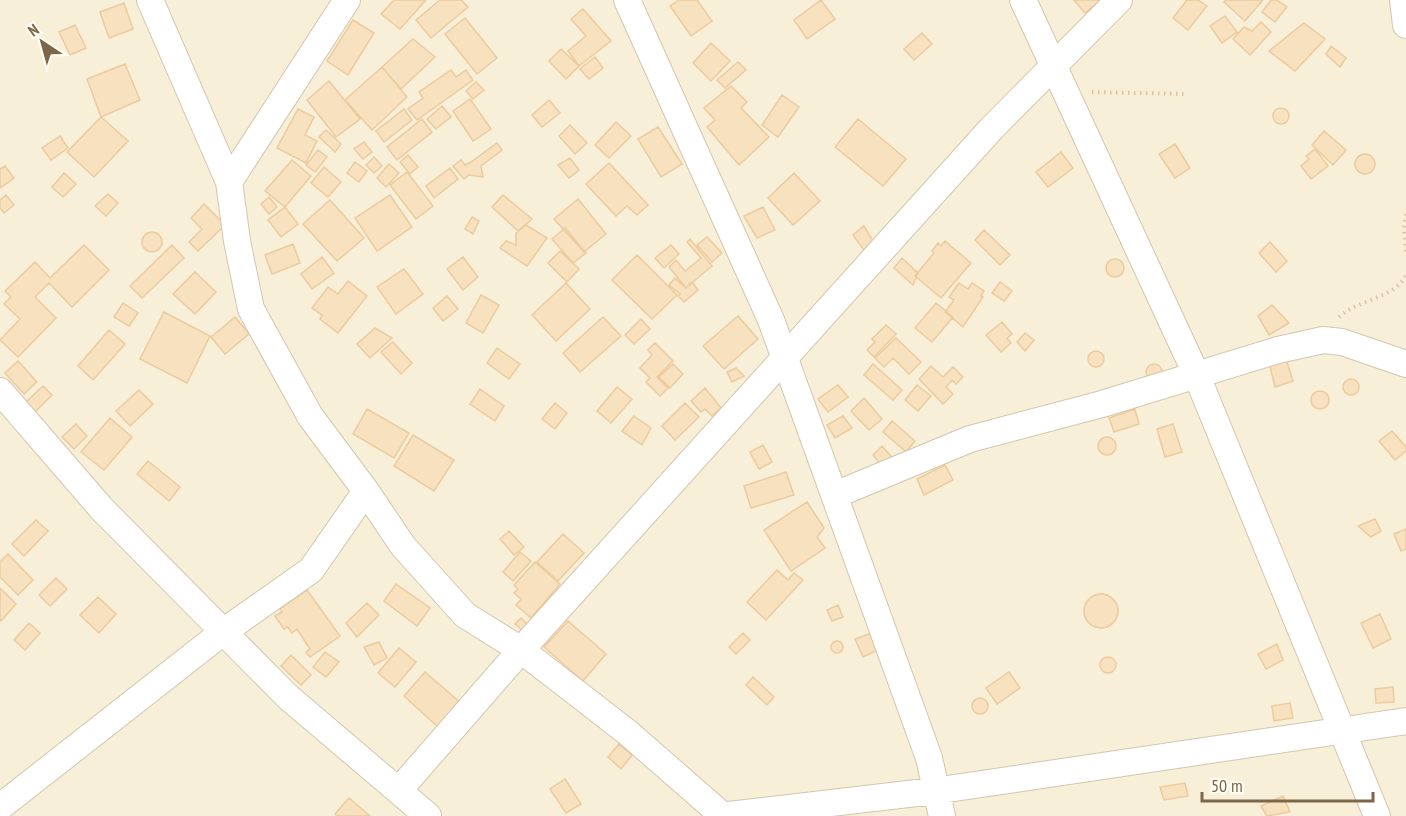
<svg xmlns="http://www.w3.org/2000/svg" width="1406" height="816" font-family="'PT Sans Narrow',sans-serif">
<rect width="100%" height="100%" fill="#fefbea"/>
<path fill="#f7efd7" d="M0,0H1406V816H0Z"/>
<path fill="#f7e1bf" stroke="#eccb9d" stroke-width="1.5" d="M394,0H426L400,29L381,14Z
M440,0H461L468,7L431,38L416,20Z
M679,0H697L712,21L691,36L670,6Z
M821,0L835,19L807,39L794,20Z
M1074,0H1101L1085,13Z
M1187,0H1198L1207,6L1188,30L1173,18Z
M1226,0H1263L1245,21L1224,2Z
M1271,0H1277L1287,7L1275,22L1262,12Z
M124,3L133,29L109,38L100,12Z
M583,9L611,41L579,66L568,51L586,36L571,19Z
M1225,16L1237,32L1222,43L1210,26Z
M465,18L497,58L477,74L445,34Z
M353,20L374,33L348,75L327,61Z
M1261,22L1271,32L1250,55L1233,39L1244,27L1252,31Z
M1304,23L1325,39L1295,71L1269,51Z
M75,25L86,48L70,55L59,32Z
M922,33L932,44L914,60L904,49Z
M413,39L435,57L401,89L382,67Z
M711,43L730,61L711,81L693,63Z
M1331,46L1346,58L1340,67L1326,54Z
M561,49L579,66L566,79L549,61Z
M595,57L603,68L589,79L580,69Z
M738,62L746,70L725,88L717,80Z
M125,64L140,100L101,117L87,79Z
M382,67L407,97L372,130L345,100Z
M451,70L456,77L466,70L473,80L417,120L408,109L423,98L419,92Z
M329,81L360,119L336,137L307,100Z
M476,82L484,90L473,99L466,91Z
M731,86L747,102L741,108L769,137L739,165L707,127L715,120L704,108Z
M782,95L799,107L778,137L762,125Z
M470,99L491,129L473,141L453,111Z
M549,100L560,113L542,127L532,115Z
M442,106L451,117L436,129L427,119Z
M1273 116a8 8 0 1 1 16 0a8 8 0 1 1-16 0Z
M298,109L314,117L305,135L317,141L306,163L277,148Z
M404,109L412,120L384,142L376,131Z
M101,117L128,141L94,177L67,152Z
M422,119L432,132L397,160L387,147Z
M858,119L906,159L883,186L835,147Z
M616,122L631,136L609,158L595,145Z
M570,125L587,143L575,154L559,136Z
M658,127L682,164L661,177L638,139Z
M326,130L341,144L335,152L319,137Z
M1324,131L1346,150L1333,165L1312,145Z
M60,136L68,148L51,160L42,148Z
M364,142L372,152L363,159L354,149Z
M497,143L502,150L481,166L483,177L469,175L464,179L453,166L461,160L465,165L471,162Z
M1175,144L1190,168L1175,178L1159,154Z
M1315,149L1328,166L1311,179L1301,166L1309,159L1306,156Z
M318,150L327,157L315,172L306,165Z
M1061,152L1073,168L1048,187L1036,172Z
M1355 164a10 10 0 1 1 20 0a10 10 0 1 1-20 0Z
M408,155L418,167L410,174L400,162Z
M374,157L382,166L374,173L366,165Z
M570,158L579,170L569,178L558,165Z
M292,160L311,176L285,207L265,191Z
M355,162L367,171L359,182L347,173Z
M609,163L648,205L637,215L627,206L616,216L586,184Z
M389,164L399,173L386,187L377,178Z
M5,166L14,178L0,188V169Z
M324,167L341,182L328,197L311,183Z
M450,168L458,179L434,198L426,186Z
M407,172L433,206L416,219L390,185Z
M64,173L76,184L63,197L52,187Z
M794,173L820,201L793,225L768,198Z
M108,194L118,203L106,216L95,206Z
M6,195L14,205L4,213L0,208V200Z
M390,195L412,227L377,251L355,218Z
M503,195L532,219L518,231L492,207Z
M269,197L277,207L269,214L261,204Z
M578,199L606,234L584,252L554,219Z
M330,200L364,238L337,261L303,224Z
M204,204L225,225L198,251L189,242L202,229L191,218Z
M285,207L298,224L281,237L268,220Z
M763,207L775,230L757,238L744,216Z
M472,217L479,221L473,234L465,229Z
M526,225L547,238L527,266L500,248L506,241L516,245V233Z
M864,226L873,241L864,250L853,235Z
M565,228L586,253L573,263L552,239Z
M984,230L1010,255L1000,265L975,240Z
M142 242a10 10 0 1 1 20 0a10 10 0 1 1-20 0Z
M707,237L722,253L712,262L697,245Z
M690,239L712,266L686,288L669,267L676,260L685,271L701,258L687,242Z
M945,241L971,263L941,298L915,276L934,253L932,251L938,243L941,246Z
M1270,242L1287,261L1276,272L1259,253Z
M293,244L300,263L272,274L265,255Z
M84,245L109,270L72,307L49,283L35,297L56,318L18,357L0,340L20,319L4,304L11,297L5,291L35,262L50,278Z
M172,245L184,258L142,298L130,286Z
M671,245L679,254L664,268L655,258Z
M560,251L579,269L567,282L548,263Z
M637,255L677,295L652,319L612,280Z
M322,257L334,273L312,289L301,274Z
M463,257L478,277L463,290L447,269Z
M902,258L918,273L913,285L894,268Z
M1106 268a9 9 0 1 1 18 0a9 9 0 1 1-18 0Z
M404,269L423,294L396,314L377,287Z
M195,272L216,292L195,314L173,294Z
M675,278L686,288L692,282L698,290L684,302L678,296L680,294L669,285Z
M348,281L367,296L338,333L320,319L322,315L312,308L328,287L338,294Z
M1000,282L1012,291L1004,301L992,293Z
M566,283L590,309L556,341L532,315Z
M959,283L968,289L972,283L984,291L981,296L983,297L963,327L945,312L954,300L949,297Z
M481,295L499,305L483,333L466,323Z
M447,296L458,309L443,321L433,308Z
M123,303L138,313L129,326L114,317Z
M936,303L953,317L932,342L915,328Z
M1272,305L1289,323L1269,335L1258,316Z
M164,312L210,336L187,383L140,359Z
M738,316L758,339L724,369L703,346Z
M235,317L249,334L225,354L211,337Z
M603,317L621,336L580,372L563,353Z
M641,319L650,329L634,344L625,335Z
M1002,322L1012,334L1007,338L1011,343L1001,352L986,335Z
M886,325L896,334L874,357L867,350L875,342L872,339Z
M375,328L392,338L370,358L357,344Z
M109,330L125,344L93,380L78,366Z
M1025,333L1034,340L1025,351L1017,342Z
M896,338L921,362L909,374L893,358L884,367L875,358Z
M393,342L412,363L401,374L381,352Z
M655,343L673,361L657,377L668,388L660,396L646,382L650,378L640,368L652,355L648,350Z
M497,348L520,364L509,379L487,363Z
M1088 359a8 8 0 1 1 16 0a8 8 0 1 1-16 0Z
M1284,353L1293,381L1275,387L1268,358Z
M18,361L37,382L24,394L5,373Z
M673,364L683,374L670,388L659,377Z
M873,364L902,390L893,400L864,375Z
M1146 372a8 8 0 1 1 16 0a8 8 0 1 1-16 0Z
M931,366L943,377L953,367L963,377L956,384L952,380L946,387L953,394L943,404L919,379Z
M736,368L744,376L732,382L727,372Z
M1343 387a8 8 0 1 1 16 0a8 8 0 1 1-16 0Z
M838,385L848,397L828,412L818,399Z
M917,385L931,396L918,411L905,400Z
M43,386L52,395L35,412L26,402Z
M617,387L632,399L611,423L597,411Z
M705,388L721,408L712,416L705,409L701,412L691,401Z
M480,389L504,406L495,421L470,404Z
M139,390L153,404L130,426L116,411Z
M1311 400a9 9 0 1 1 18 0a9 9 0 1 1-18 0Z
M864,398L882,419L869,430L851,411Z
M555,403L567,413L555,429L542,419Z
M685,403L699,417L675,440L662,426Z
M367,409L409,433L394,458L353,434Z
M1135,409L1139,424L1114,432L1109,418Z
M634,416L651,428L642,445L622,431Z
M843,416L852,428L835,438L827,425Z
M110,418L132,437L104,470L81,452Z
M892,421L915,441L906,452L883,432Z
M76,424L87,436L74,449L62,437Z
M1173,424L1182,452L1165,457L1157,429Z
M1392,431L1406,447V451L1395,460L1379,441Z
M413,435L454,460L434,491L394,466Z
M1098 446a9 9 0 1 1 18 0a9 9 0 1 1-18 0Z
M763,445L772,462L759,469L750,452Z
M882,446L891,456L881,465L873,455Z
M148,461L180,487L169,501L137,474Z
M945,465L953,480L924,495L917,479Z
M786,472L794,495L751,508L744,486Z
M807,502L824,528L817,537L825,548L791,571L764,530Z
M1375,519L1381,531L1371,537L1358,526Z
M36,520L48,531L24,556L12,544Z
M1406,529V549L1401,551L1394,534Z
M509,531L524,547L514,555L500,539Z
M563,534L584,553L558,581L537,562Z
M520,552L531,561L513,581L503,572Z
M8,554L33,580L18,595L0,577V562Z
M535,562L560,584L531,618L516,605L521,599L514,593L518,589L514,585Z
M777,570L788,580L794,573L803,580L766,620L747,602Z
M56,578L67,589L50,606L39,595Z
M396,584L430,608L417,626L384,601Z
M0,588L16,604L1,621L0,620Z
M307,590L340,636L310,657L306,652L310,649L297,629L292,633L288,627L284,629L275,616L282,612L280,609Z
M1084 611a17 17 0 1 1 34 0a17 17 0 1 1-34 0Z
M98,597L116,614L99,633L80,615Z
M367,603L379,615L357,637L346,623Z
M838,605L843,617L832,621L827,610Z
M1380,614L1391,639L1373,648L1361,623Z
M521,618L529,626L524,632L515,624Z
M568,621L606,654L583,681L544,647Z
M29,623L40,633L25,650L14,640Z
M743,633L750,640L736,654L729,647Z
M872,633L880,649L863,657L855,639Z
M831 647a6 6 0 1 1 12 0a6 6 0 1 1-12 0Z
M379,642L387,658L374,665L364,647Z
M1277,644L1283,660L1266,669L1258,654Z
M399,648L416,662L395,687L378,673Z
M325,652L339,662L326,677L313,667Z
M291,655L311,675L301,685L281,666Z
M1100 665a8 8 0 1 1 16 0a8 8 0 1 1-16 0Z
M425,672L462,704L439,728L404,696Z
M1009,672L1020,688L997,704L986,688Z
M753,677L774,697L767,705L746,685Z
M1393,687L1394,702L1376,703L1375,689Z
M972 706a8 8 0 1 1 16 0a8 8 0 1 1-16 0Z
M1290,703L1293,718L1274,721L1272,706Z
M619,744L632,755L621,769L608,757Z
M565,779L581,804L566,813L550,789Z
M1185,783L1188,796L1164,800L1160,787Z
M1283,796L1290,812L1267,816L1261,806Z
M349,798L370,816H337L335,814Z"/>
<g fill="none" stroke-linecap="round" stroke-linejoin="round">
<defs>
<path id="minor" d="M150,0L229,182L237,241L251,309L310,416L366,491L403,546L465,615L521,650L627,732L722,815
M627,0L771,320L929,758L942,816
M1023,0L1197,376L1377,816
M1403,0L1406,25
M229,182L347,0
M0,391L101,508L288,697L428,816
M835,495L970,439L1102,404L1278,350L1323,340L1342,342L1406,364
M400,789L521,650L991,129L1119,0
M0,807L223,632L311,570L366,491
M720,816L934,791L1406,721"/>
</defs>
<use href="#minor" stroke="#d3c6ad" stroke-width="28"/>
<path stroke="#dec5a0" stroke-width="4" stroke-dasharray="1.5 4.5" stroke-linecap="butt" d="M1092,92L1188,94
M1406,214L1404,228L1406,252
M1339,317C1356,300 1396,298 1406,275"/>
<use href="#minor" stroke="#fff" stroke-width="26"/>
</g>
<g transform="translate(42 42) rotate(324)" stroke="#fffdf3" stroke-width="4.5" paint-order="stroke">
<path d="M0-4.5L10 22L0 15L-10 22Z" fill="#7e6749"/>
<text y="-9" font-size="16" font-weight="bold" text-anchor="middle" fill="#7e6749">N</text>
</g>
<path d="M1202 792v9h171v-9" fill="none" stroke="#7e6749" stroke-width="3"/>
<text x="1211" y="792" font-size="18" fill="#7e6749" stroke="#fffdf3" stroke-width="4.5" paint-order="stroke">50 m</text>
</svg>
